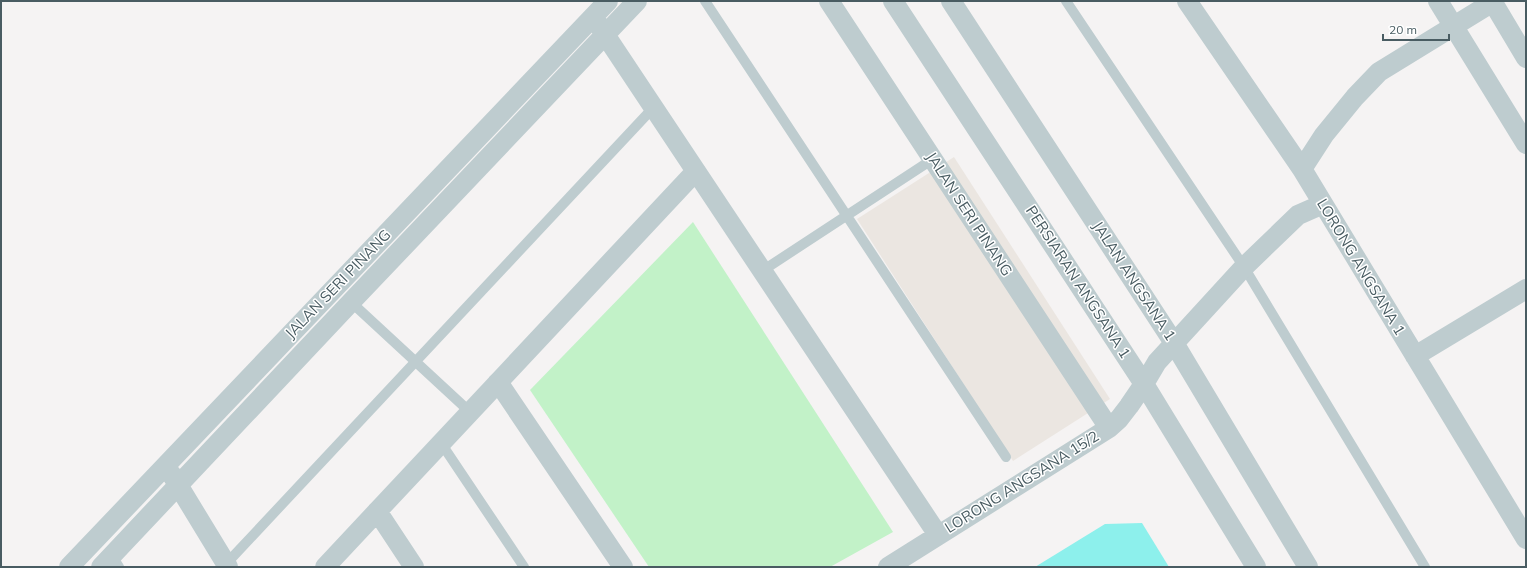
<svg xmlns="http://www.w3.org/2000/svg" width="1527" height="568" font-family="Mulish,sans-serif">
<rect width="100%" height="100%" fill="#f5f3f3"/>
<path fill="#ebe6e1" d="M954,157L1110,399L1013,461L857,219Z"/>
<path fill="#c2f2c8" d="M693,222L893,532L830,567H649L530,390Z"/>
<path fill="#8df0ec" d="M1142,523L1169,567H1035L1105,524Z"/>
<g fill="none" stroke-linecap="round" stroke-linejoin="round">
<path stroke="#becccf" stroke-width="10" d="M705,1L1006,457
M1066,1L1244,267L1425,567
M762,271L933,159
M351,302L470,412
M441,443L524,567
M112,556L119,567
M226,564L653,108"/>
<path stroke="#becccf" stroke-width="20" d="M829,1L1109,428
M893,1L1144,384L1256,567
M951,1L1174,343L1308,567
M1187,1L1302,169L1526,539
M1438,1L1526,144
M1492,1L1526,58
M598,24L938,535
M1302,169L1324,135L1355,97L1379,72L1493,2
M1415,356L1526,289
M498,382L623,567
M172,475L228,567
M377,511L414,567
M69,567L608,1
M101,567L351,302L637,1
M325,567L696,171
M888,567L1109,428L1119,419L1129,406L1144,384L1157,362L1244,267L1298,215L1323,204"/>
</g>
<g text-anchor="middle" stroke-width="3" stroke-linejoin="round" paint-order="stroke">
<g font-size="15" fill="#495c62" stroke="#fff">
<text transform="translate(969 214) rotate(57)" y="5">JALAN SERI PINANG</text>
<text transform="translate(1361 267) rotate(59)" y="5">LORONG ANGSANA 1</text>
<text transform="translate(1134 281) rotate(57)" y="5">JALAN ANGSANA 1</text>
<text transform="translate(1078 282) rotate(57)" y="5">PERSIARAN ANGSANA 1</text>
<text transform="translate(338 284) rotate(-46)" y="5">JALAN SERI PINANG</text>
<text transform="translate(1022 482) rotate(-32)" y="5">LORONG ANGSANA 15/2</text>
</g>
</g>
<rect width="1527" height="568" fill="none" stroke="#495c62" stroke-width="4"/>
<path d="M1383 34v6h66v-6" fill="none" stroke="#495c62" stroke-width="2"/>
<text x="1389" y="34" font-size="12" fill="#495c62" stroke="#ffffff" stroke-width="3" paint-order="stroke">20 m</text>
</svg>
